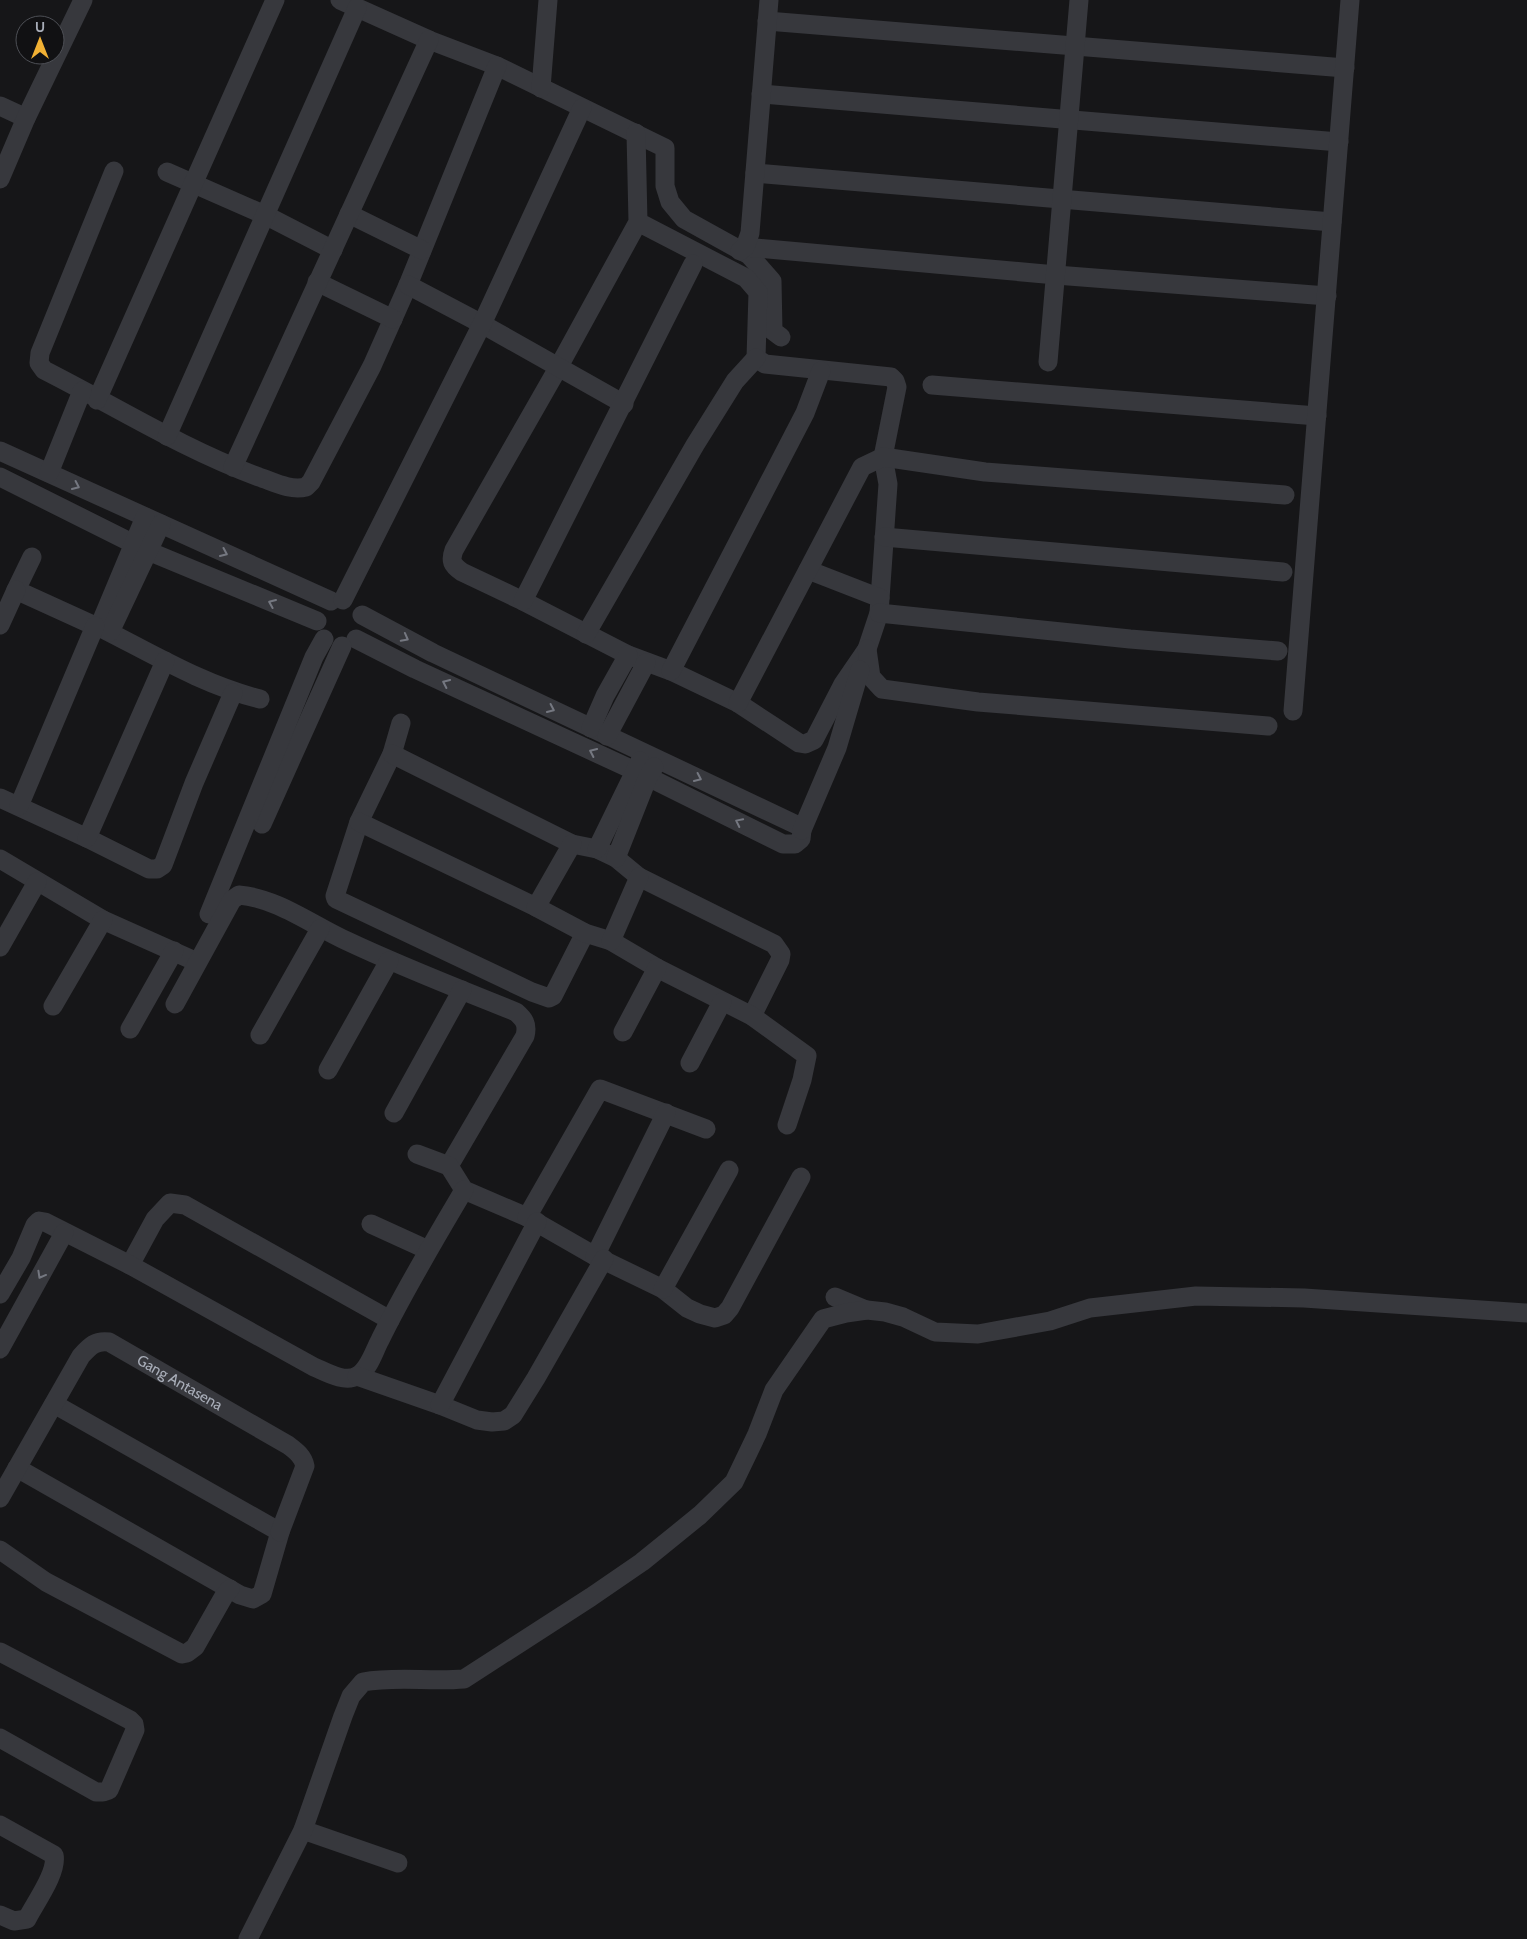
<svg xmlns="http://www.w3.org/2000/svg" width="1527" height="1939" font-family="Cabin,sans-serif">
<rect width="100%" height="100%" fill="#161618"/>
<g fill="none" stroke-linecap="round" stroke-linejoin="round">
<g stroke="#37383d" stroke-width="19">
<path d="M340,0L429,40L497,66L665,148V186L670,202L684,219L749,255L772,281L773,331L781,337"/>
<path d="M767,21L1345,68"/>
<path d="M541,88L548,0"/>
<path d="M761,94L1339,142"/>
<path d="M0,106L26,118"/>
<path d="M636,133L638,222L746,278L758,292L756,358L765,364L891,377L895,381L897,387L883,457L888,484L879,613L867,649L843,684L814,740L805,744L799,743L738,703L671,671L628,655L523,601L462,572C452,565 450,561 454,550L558,368L638,222"/>
<path d="M114,171L40,353L39,363L44,370C115,406 183,449 259,477C274,482 290,491 306,487L311,482L372,366L408,285L497,66"/>
<path d="M167,172L265,215L333,250"/>
<path d="M755,173L1332,222"/>
<path d="M0,179L26,118L83,0"/>
<path d="M349,214L422,250"/>
<path d="M745,247L1056,275L1327,296"/>
<path d="M740,251L745,247L750,233L769,0"/>
<path d="M317,282L393,319"/>
<path d="M408,285L482,324L624,404"/>
<path d="M1048,362L1079,0"/>
<path d="M932,385L1317,416"/>
<path d="M97,400L275,0"/>
<path d="M167,436L357,8"/>
<path d="M0,451L331,601"/>
<path d="M233,467L429,40"/>
<path d="M49,473L82,391"/>
<path d="M0,477L148,551L317,621"/>
<path d="M884,537L1283,572"/>
<path d="M32,557L16,590L95,626L99,627C151,653 203,685 260,699"/>
<path d="M808,570L880,598"/>
<path d="M343,600L482,324L582,108"/>
<path d="M523,601L693,264"/>
<path d="M879,613L1130,639L1278,651"/>
<path d="M0,625L16,590"/>
<path d="M99,627L145,517"/>
<path d="M110,632L161,524"/>
<path d="M586,634L695,445L735,381L756,358"/>
<path d="M356,639L415,669L648,777L783,844H795L801,839L802,830L799,826L433,653L362,615"/>
<path d="M867,649L871,677L882,689L978,702L1268,726"/>
<path d="M671,671L805,413L821,371"/>
<path d="M738,703L862,467L883,457L985,472L1285,495"/>
<path d="M1293,711L1350,0"/>
<path d="M401,723L392,754L359,822L335,896L336,899L532,992L549,998L553,996L585,933"/>
<path d="M591,728L605,696L628,655"/>
<path d="M607,736L646,663"/>
<path d="M392,754L572,844L597,849L616,858L639,877L774,944L781,954L780,960L752,1016"/>
<path d="M0,798L87,838L149,869H157L163,865L194,783L233,693"/>
<path d="M19,806L95,626"/>
<path d="M359,822L536,907L585,933L611,941L657,968L752,1016L807,1056L802,1080L787,1125"/>
<path d="M262,824L342,646"/>
<path d="M802,830L837,748L860,670"/>
<path d="M87,838L165,661"/>
<path d="M597,849L640,761"/>
<path d="M616,858L648,777L654,767"/>
<path d="M0,859L103,920L197,962"/>
<path d="M536,907L572,844"/>
<path d="M209,914L314,657L324,639"/>
<path d="M611,941L639,877"/>
<path d="M0,947L37,882"/>
<path d="M175,1004L232,900L239,895C277,898 312,925 347,941C402,967 459,989 516,1012C524,1019 528,1024 525,1036L449,1166"/>
<path d="M53,1006L103,920"/>
<path d="M130,1029L174,951"/>
<path d="M623,1032L657,968"/>
<path d="M260,1035L320,929"/>
<path d="M690,1063L722,1002"/>
<path d="M328,1070L389,961"/>
<path d="M394,1113L462,990"/>
<path d="M417,1154L449,1166L464,1190L527,1217L595,1256L663,1289L687,1308L700,1314L715,1318L724,1315L730,1308L801,1177"/>
<path d="M527,1217L600,1089L706,1129"/>
<path d="M371,1224L428,1250"/>
<path d="M595,1256L666,1113"/>
<path d="M130,1265L155,1219L170,1203L185,1205L390,1320"/>
<path d="M663,1289L729,1170"/>
<path d="M0,1294L21,1258L35,1225L39,1221L45,1222L130,1265L314,1367C326,1372 344,1383 357,1376C369,1370 374,1351 380,1340C405,1289 435,1239 464,1190"/>
<path d="M835,1297L866,1310"/>
<path d="M0,1349L64,1233"/>
<path d="M357,1376L440,1405L477,1420L492,1422L504,1421L513,1415L536,1378L604,1259"/>
<path d="M440,1405L537,1222"/>
<path d="M17,1468L240,1595L253,1599L262,1594L280,1532L54,1404"/>
<path id="s1" d="M0,1498L81,1356C90,1346 96,1340 109,1342L288,1445C296,1451 303,1456 305,1466L280,1532"/>
<path d="M0,1550L46,1582L182,1654L187,1653L195,1647L224,1596L230,1589"/>
<path d="M0,1652L130,1720L134,1724L135,1730L109,1790L103,1792H96L0,1738"/>
<path d="M0,1825L54,1855C58,1872 35,1903 27,1919L14,1921L0,1915"/>
<path d="M303,1830L398,1863"/>
<path d="M248,1939L303,1830L343,1716L351,1696L363,1682C397,1676 430,1682 464,1679L591,1597L642,1562L700,1515L734,1482L757,1434L774,1390L823,1319L846,1313L867,1310L885,1312L903,1317L935,1332L978,1334L1050,1321L1090,1308L1196,1296L1304,1298L1527,1313"/>
</g>
</g>
<defs><path id="oneway-chevron" d="M-2-3.5L2.5 0L-2 3.5" fill="none" stroke-width="1.6" stroke-linecap="round" stroke-linejoin="round" transform="scale(1.25)"/></defs>
<g stroke="#757881">
<use href="#oneway-chevron" transform="translate(76 486) rotate(25)"/>
<use href="#oneway-chevron" transform="translate(224 553) rotate(24)"/>
<use href="#oneway-chevron" transform="translate(272 603) rotate(-157)"/>
<use href="#oneway-chevron" transform="translate(405 638) rotate(28)"/>
<use href="#oneway-chevron" transform="translate(446 683) rotate(-155)"/>
<use href="#oneway-chevron" transform="translate(551 709) rotate(25)"/>
<use href="#oneway-chevron" transform="translate(593 752) rotate(-155)"/>
<use href="#oneway-chevron" transform="translate(698 778) rotate(25)"/>
<use href="#oneway-chevron" transform="translate(739 822) rotate(-154)"/>
<use href="#oneway-chevron" transform="translate(41 1275) rotate(119)"/>
</g>
<g text-anchor="middle" stroke-width="4" stroke-linejoin="round" paint-order="stroke">
<g font-size="15" fill="#a8adb8" stroke="#111113">
<text dy="5" stroke="none"><textPath href="#s1" startOffset="278">Gang Antasena</textPath></text>
</g>
</g>
<g transform="translate(40 40)"><circle r="24" fill="#111113" stroke="#4d4f55"/>
<path d="M0-4L9 19L0 12L-9 19Z" fill="#f2b134"/>
<text y="-8" font-size="14" font-weight="bold" text-anchor="middle" fill="#a8adb8">U</text>
</g>
</svg>
